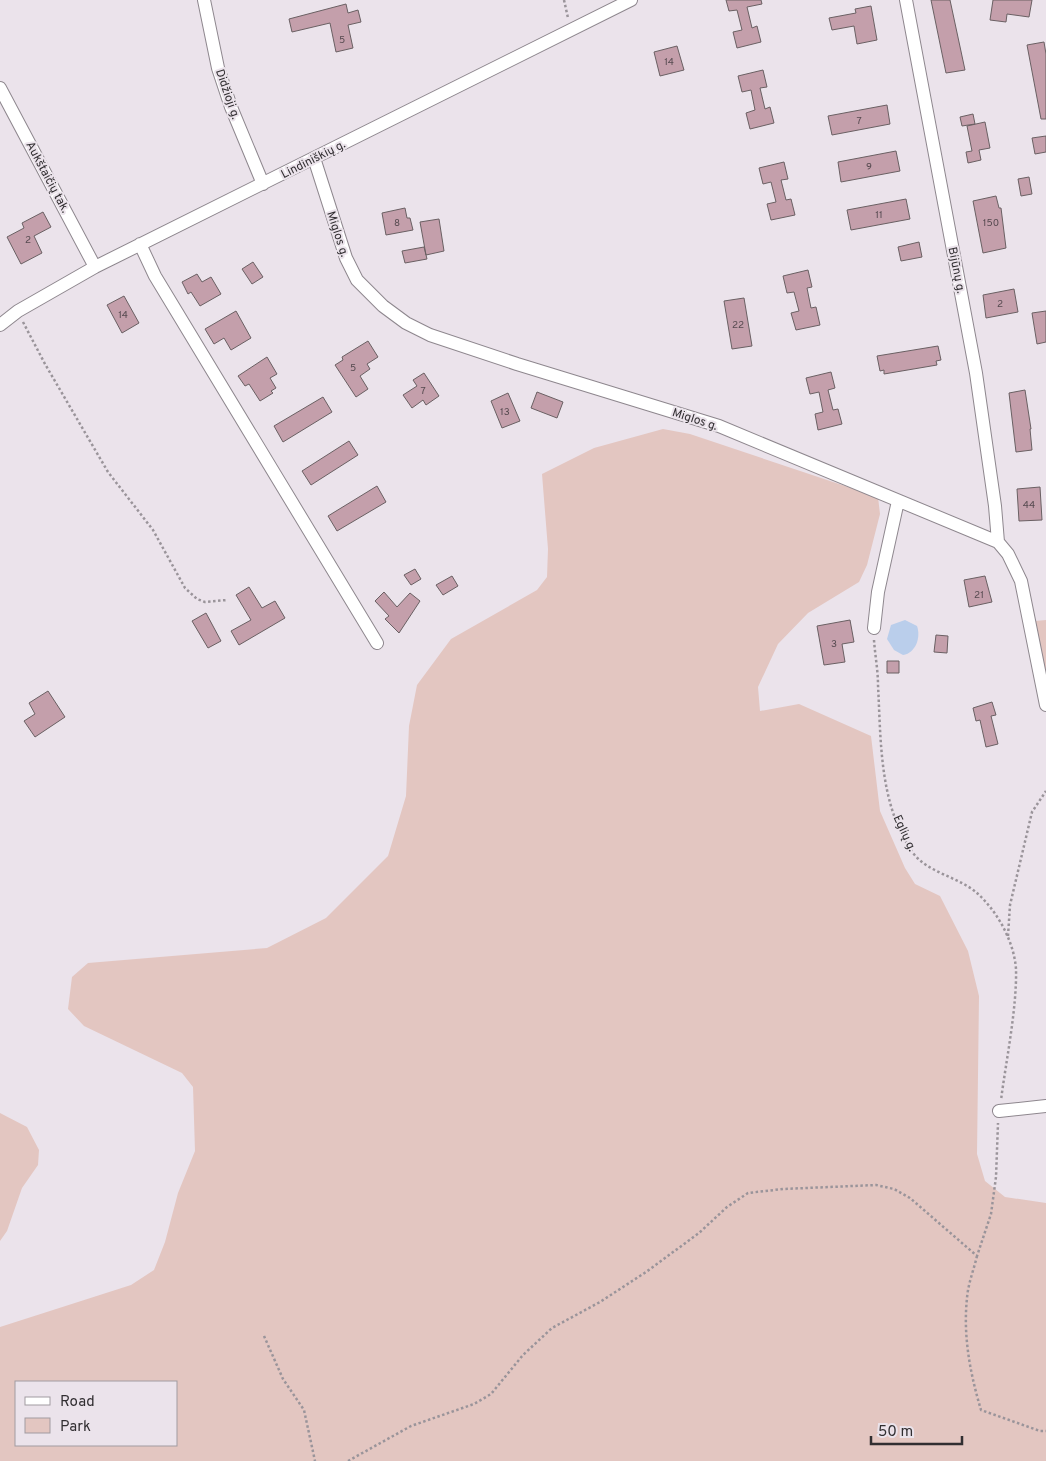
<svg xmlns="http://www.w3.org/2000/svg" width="1046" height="1461" font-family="Overpass,sans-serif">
<rect width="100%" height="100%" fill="#ebe3eb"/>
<path fill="#e3c6c1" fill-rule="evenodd" d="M663,429L690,434L878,497L880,514L867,565L859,582L808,613L778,644L758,687L760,711L799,704L871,736L880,811L905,868L915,884L940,896L968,951L979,996L977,1154L985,1181L1005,1197L1046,1203V1461H0V1327L131,1285L154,1270L165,1242L178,1193L195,1151L193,1087L182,1073L84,1026L68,1009L72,977L88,963L267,948L326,918L388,856L406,796L409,726L417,685L451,639L537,590L547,577L548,549L542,474L594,448ZM16,1382H176V1445H16Z
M1046,620V683L1035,621Z
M0,1113L27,1127L39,1150L38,1165L22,1188L7,1231L0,1241Z"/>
<path fill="#baceeb" d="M905,620L917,626C921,637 916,653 903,655L894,650L887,639L891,625Z"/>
<path fill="#c49fab" stroke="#6a6063" d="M726,0H761L762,4L747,7L752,28L757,26L761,42L737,48L733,32L742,30L737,10L729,11Z
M931,0H950L965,70L946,73Z
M993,0H1032L1029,17L1007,14L1006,22L990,20Z
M346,4L348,13L358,10L361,22L348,25L353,48L336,52L330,23L292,32L289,19Z
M871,6L877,40L857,44L854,26L832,30L829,18L856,13L855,9Z
M1044,42L1046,54V119H1041L1027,45Z
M677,46L684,70L660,76L654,52Z
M763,70L767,87L760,88L765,109L770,107L774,123L750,129L746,113L755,110L751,90L742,92L738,76Z
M887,105L890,124L832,135L828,116Z
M973,114L975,124L962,126L960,117Z
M985,122L990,148L979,150L981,160L968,163L966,152L972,151L967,126Z
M1046,136V152L1035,154L1032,138Z
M896,151L900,171L841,182L838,162Z
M784,162L788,179L781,180L786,200L791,199L795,215L771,220L767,204L776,202L771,182L763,184L759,168Z
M1029,177L1032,194L1021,196L1018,179Z
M996,196L999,208H1001L1006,248L983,253L973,201Z
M906,199L910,219L851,230L847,210Z
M405,208L407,218H410L413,230L386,235L382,213Z
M43,212L51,227L34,236L42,253L21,264L7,237L24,228L22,223Z
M439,219L444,251L426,255L420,222Z
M919,242L922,257L901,261L898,247Z
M424,247L427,259L405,263L402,251Z
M253,262L263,277L252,284L242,269Z
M808,270L812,287L807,288L811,308L816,307L820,325L796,330L791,313L799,311L794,292L787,293L783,276Z
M197,274L202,282L211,277L221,294L200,306L191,292L188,294L182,282Z
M1014,289L1018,312L986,318L983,295Z
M124,296L139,323L122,333L107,305Z
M744,298L752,346L732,349L724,301Z
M236,311L251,338L231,350L224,338L214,344L205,329Z
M1046,311V342L1037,344L1032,313Z
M368,341L378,357L367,364L370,369L360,376L368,389L356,397L335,365L343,360L342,357Z
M938,346L941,360L936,361L937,365L884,374V370L880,371L877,356Z
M267,357L277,374L270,378L276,388L271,391L273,393L260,401L249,384L245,386L238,376Z
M831,372L835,388L828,390L833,410L838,409L842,424L818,430L815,414L823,412L819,392L810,394L806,378Z
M424,373L439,396L426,405L423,400L412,408L403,395L417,386L413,380Z
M1025,390L1031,429H1030L1032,450L1016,452L1009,393Z
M537,392L563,402L557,418L531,408Z
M508,393L520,421L502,428L491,401Z
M323,397L332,412L283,442L274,426Z
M349,441L358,455L311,485L302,471Z
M377,486L386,502L337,531L328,516Z
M1040,487L1042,520L1019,521L1017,489Z
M415,569L421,579L411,585L404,575Z
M452,576L458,586L443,595L436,585Z
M985,576L992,602L969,607L964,580Z
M249,587L262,608L275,601L285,618L239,645L231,631L251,620L236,595Z
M384,592L397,607L410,593L420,601L399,633L385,619L389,616L375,601Z
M206,613L221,641L208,648L192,621Z
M850,620L854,642L842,644L845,662L824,665L817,626Z
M936,635L948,636L947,653L934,652Z
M887,661H899V673H887Z
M48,691L65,717L35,737L24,721L35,714L29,703Z
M992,702L996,715L991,716L998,744L986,747L980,720L976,721L973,708Z"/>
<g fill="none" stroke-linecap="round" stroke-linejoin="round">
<defs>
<path id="minor" d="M204,0L218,68L231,107L263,184
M906,0L976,373L995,506L998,542
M0,88L95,267
M314,158L346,258L357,280L383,306L406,323L430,335L517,364L719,426L998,542L1008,554L1021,581L1046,705
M140,244L155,276L377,643
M0,325L18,311L95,267L631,0
M874,628L878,592L898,501
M999,1111L1046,1106"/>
</defs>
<use href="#minor" stroke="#8e878e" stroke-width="14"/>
<path stroke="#9a949a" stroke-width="2.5" stroke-dasharray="2.5 2.5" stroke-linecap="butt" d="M564,0L568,18
M23,322L45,364L108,472L153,530L185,588L197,599L205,602L227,600
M874,640C875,655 878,670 878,685C881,741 879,805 913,853C928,873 959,877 977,893C997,911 1014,941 1016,969C1017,1008 1006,1061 1001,1100
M1008,936L1010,905L1032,812L1046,791
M977,1256C974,1269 968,1284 967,1298C963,1336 970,1373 981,1410L1040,1431H1046
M264,1336L283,1379L304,1410L315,1461
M348,1461L411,1426L474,1404L491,1394L523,1355L552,1328L600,1302L646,1272L699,1233L727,1207L748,1193L783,1189L876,1185L894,1189L910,1198L977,1256L991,1214L996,1177L998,1123"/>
<use href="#minor" stroke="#fff" stroke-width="12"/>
</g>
<g text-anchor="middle" stroke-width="4" stroke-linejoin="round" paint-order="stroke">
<g font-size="10" fill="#564a50">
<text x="342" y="43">5</text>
<text x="669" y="65">14</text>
<text x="859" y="124">7</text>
<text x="869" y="170">9</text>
<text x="879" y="218">11</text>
<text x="397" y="226">8</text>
<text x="991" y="226">150</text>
<text x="28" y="243">2</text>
<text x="1000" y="307">2</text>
<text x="123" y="318">14</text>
<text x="738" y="328">22</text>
<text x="353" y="371">5</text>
<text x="423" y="394">7</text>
<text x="505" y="415">13</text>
<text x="1029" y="508">44</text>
<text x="979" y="598">21</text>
<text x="834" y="647">3</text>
</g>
<g font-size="12" fill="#312e31" stroke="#ebe3eb">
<text transform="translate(228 94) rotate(71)" y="4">Didžioji g.</text>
<text transform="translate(313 159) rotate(-27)" y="4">Lindiniškių g.</text>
<text transform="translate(48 177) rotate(62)" y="4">Aukštaičių tak.</text>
<text transform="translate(338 234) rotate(72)" y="4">Miglos g.</text>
<text transform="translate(957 270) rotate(79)" y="4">Bijūnų g.</text>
<text transform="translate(695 419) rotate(18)" y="4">Miglos g.</text>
<text transform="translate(905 833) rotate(65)" y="4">Eglių g.</text>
</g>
</g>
<rect x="15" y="1381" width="162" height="65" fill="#ebe3eb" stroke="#a19ba1"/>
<rect x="25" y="1397" width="25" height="8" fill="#ffffff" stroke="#a19ba1"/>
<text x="60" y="1406" font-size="15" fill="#312e31">Road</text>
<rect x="25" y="1418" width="25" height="15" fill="#e3c6c1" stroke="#a19ba1"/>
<text x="60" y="1431" font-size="15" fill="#312e31">Park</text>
<path d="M871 1436v8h91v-8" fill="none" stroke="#312e31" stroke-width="2.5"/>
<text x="878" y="1436" font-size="15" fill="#312e31" stroke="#ebe3eb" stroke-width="4" paint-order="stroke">50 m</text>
</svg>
